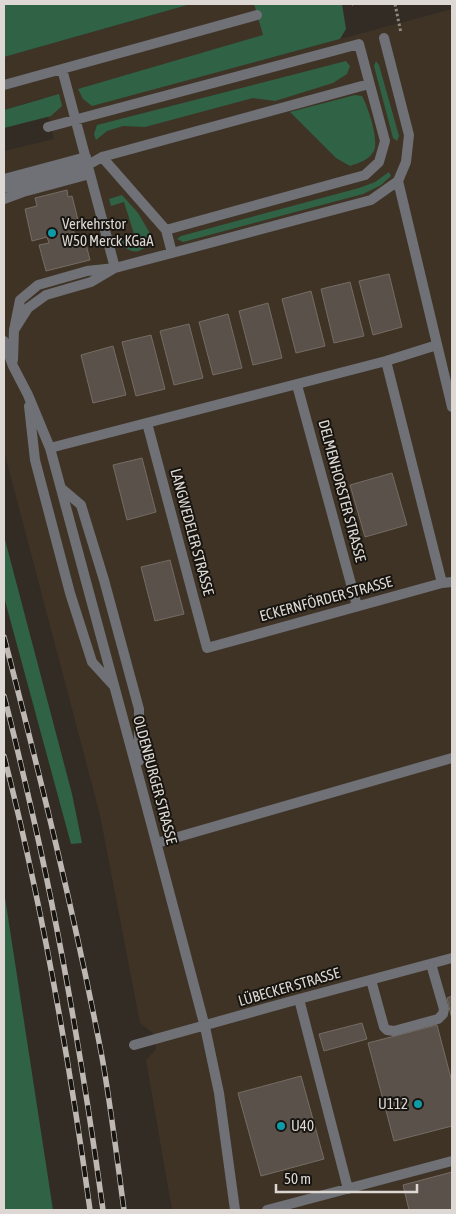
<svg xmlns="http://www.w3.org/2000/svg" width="456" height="1214" font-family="'Asap Condensed',sans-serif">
<rect width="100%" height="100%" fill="#332c24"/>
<path fill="#3f3326" d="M191,4H254L270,58L452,9V1210H172L146,1060L156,1049L155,1040L153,1033L140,1023L100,815L4,451V151L54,139L43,98L4,110V57Z"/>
<path fill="#306246" d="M4,4H191L4,57Z
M254,4H342L346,29L340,39L92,106L83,99L78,89L263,35Z
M346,61L350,66L347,74L333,83L275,101L253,98L145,127L123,126L107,131L96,140L94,134L97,125Z
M376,61L379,65L399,136L397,141L393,138L374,66Z
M59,94L62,106L51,116L4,128V110Z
M355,95L362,96C368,107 379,139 374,151C369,160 359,163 350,166L336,158L290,112Z
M389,172L391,176L381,185L363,194L183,242L177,239L181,236L359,188L375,182Z
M122,195L138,213L151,235C148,253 130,258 120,241L135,237L124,202L111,206L109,199Z
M4,536L72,794L82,843L71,844L4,597Z
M4,891L53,1210H4Z"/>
<path fill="#5a524a" stroke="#756c63" d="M67,190L68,197L72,196L80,228L73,230L76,238L84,236L90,260L46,271L39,245L49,243L47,237L32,241L25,209L37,206L35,198Z
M389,274L402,327L373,335L359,281Z
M350,282L364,336L334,343L321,289Z
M311,291L325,346L296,353L282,299Z
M268,303L282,358L253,365L239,311Z
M228,314L242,368L213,375L199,322Z
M189,324L203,378L174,385L160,331Z
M151,335L165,389L136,396L122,342Z
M113,346L126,395L93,403L81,355Z
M142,458L156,512L127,520L113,465Z
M392,473L407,525L365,537L350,485Z
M170,560L184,614L155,621L141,567Z
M452,996V1019L447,998Z
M362,1023L367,1039L324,1051L319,1034Z
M437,1025L452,1082V1126L394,1141L368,1043Z
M301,1076L324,1159L261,1176L238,1093Z
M452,1172V1210H409L403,1185Z"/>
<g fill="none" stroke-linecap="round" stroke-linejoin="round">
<path stroke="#8f8983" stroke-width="3" stroke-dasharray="2.5 2.5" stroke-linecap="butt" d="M352,4H353
M395,4L401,33"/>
<path stroke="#6f7176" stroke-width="10" d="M62,69L257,15
M4,85L62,69L115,268
M102,157L369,84
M4,179L86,157
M398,181L452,407
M4,188L88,165L102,157L166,230L365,175L379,162L385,141L359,44L48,127
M4,199L23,192L90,174
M166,230L172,253
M14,330L20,300L38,285L87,271L115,268L172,253L371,200L398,181L406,162L409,135L384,38
M4,341L13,366L28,395L50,448L138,774L205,1027L219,1093L235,1210
M13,360L14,330L28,308L46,295L91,282L113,269
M386,361L442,583
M297,385L357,606
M29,406L35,460L70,593L92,662L113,685
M147,423L207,648L442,583L452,582
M50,448L386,361L437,345
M61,488L81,505L104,580L139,709V761
M157,843L452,758
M371,980L384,1027L387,1030L394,1031L438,1019L443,1014L444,1009L431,964
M299,999L348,1189
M134,1045L299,999L452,958
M267,1210L452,1161"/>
<defs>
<path id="rail" d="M4,637C40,776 75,916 102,1057C111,1107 117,1159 124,1210
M4,696C13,730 21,765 29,799C61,935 84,1072 103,1210
M4,756C42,905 69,1057 90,1210"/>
</defs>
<use href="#rail" stroke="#beb8b3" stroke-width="5.5"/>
<use href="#rail" stroke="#181511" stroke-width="4" stroke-dasharray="11" stroke-linecap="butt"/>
</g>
<g fill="#0f9aa8" stroke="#181511" stroke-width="2">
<circle cx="52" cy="233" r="5"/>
<circle cx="418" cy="1104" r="5"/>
<circle cx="281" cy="1126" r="5"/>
</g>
<g text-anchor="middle" stroke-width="4" stroke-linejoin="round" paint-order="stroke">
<g font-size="15" fill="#ddd8d3" stroke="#181511" text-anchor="start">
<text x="62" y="229">Verkehrstor<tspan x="62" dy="17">W50 Merck KGaA</tspan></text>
<text x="408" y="1109" text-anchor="end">U112</text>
<text x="291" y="1131">U40</text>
</g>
<g font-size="15" fill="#ddd8d3" stroke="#181511">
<text transform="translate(342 491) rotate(75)" y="5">DELMENHORSTER STRASSE</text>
<text transform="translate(192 532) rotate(75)" y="5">LANGWEDELER STRASSE</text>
<text transform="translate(326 599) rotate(-15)" y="5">ECKERNFÖRDER STRASSE</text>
<text transform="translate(155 780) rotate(75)" y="5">OLDENBURGER STRASSE</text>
<text transform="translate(289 987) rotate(-16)" y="5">LÜBECKER STRASSE</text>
</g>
</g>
<rect width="456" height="1214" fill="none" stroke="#ddd8d3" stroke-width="10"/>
<path d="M276 1184v8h141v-8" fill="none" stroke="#ddd8d3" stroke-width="2.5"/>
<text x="284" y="1184" font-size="15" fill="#ddd8d3" stroke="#181511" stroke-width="4" paint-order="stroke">50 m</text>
</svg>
